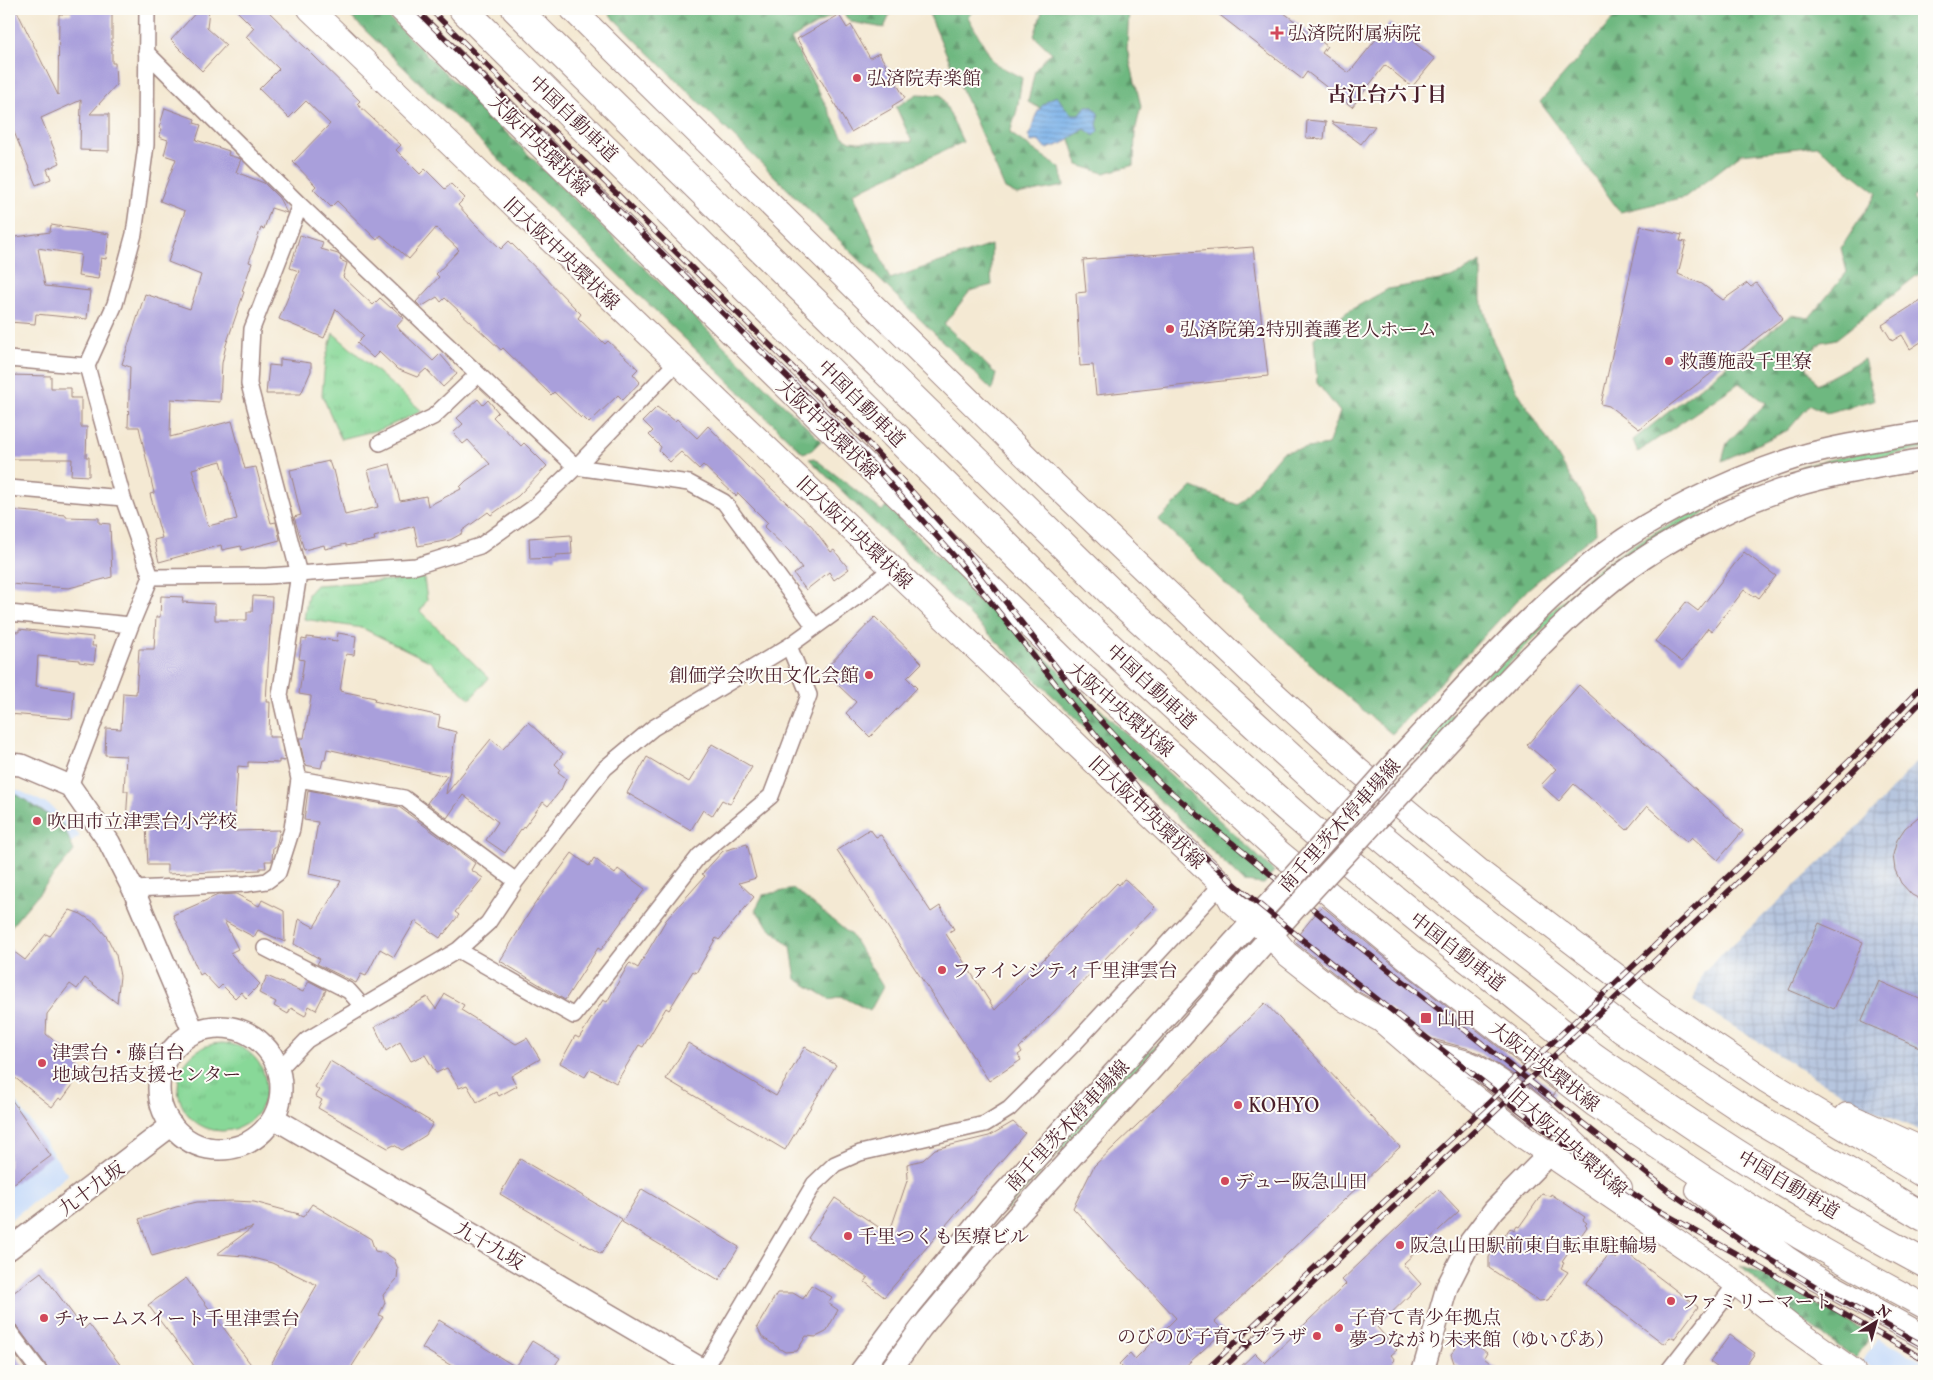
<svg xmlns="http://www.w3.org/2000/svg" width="1933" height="1380" font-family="'IM FELL Double Pica','Noto Serif JP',serif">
<defs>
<pattern id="industrial-grid" width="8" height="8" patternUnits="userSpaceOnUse" patternTransform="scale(1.25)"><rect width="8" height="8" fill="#b6c5de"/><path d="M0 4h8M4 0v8" fill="none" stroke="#9ea9bf"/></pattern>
<pattern id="grass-tufts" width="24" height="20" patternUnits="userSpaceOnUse" patternTransform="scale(1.25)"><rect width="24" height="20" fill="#88d898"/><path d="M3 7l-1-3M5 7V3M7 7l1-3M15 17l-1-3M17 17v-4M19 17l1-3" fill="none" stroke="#77b983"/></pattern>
<pattern id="forest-firs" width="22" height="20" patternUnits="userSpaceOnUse" patternTransform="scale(1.25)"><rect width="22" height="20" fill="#6eb880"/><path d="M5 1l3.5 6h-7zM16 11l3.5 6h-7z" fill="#5c9569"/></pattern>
<pattern id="water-rules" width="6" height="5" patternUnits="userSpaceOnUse" patternTransform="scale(1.25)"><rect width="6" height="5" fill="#79b1e9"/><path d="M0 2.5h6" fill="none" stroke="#658fbd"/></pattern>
</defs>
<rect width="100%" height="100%" fill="#fdfcf7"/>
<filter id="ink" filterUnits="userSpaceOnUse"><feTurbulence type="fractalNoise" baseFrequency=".02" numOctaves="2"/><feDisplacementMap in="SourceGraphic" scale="10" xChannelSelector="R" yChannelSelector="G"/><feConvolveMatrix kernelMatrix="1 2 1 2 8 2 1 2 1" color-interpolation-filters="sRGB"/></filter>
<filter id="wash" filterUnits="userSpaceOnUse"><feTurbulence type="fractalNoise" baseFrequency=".0096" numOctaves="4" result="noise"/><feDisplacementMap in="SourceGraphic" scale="20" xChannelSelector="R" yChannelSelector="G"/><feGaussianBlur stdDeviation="1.12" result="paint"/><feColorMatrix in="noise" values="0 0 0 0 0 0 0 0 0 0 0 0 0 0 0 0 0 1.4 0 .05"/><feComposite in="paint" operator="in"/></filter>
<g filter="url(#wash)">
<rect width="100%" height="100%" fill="#f4e9d3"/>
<path fill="#c8dcf9" d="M9,788H14L51,806L80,836L25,877L9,879Z
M9,1091L68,1175L9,1221Z
M1878,1338L1924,1362V1371H1877L1862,1362Z"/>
<path fill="url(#industrial-grid)" d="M1924,753V1132L1877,1112L1820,1081L1693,1001L1703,972L1861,824Z"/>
<path fill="url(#grass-tufts)" stroke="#697c62" d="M333,333L422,411L382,429L341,439L322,395L325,361Z
M1924,440V449L1878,457L1803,475L1799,472V468L1802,466L1877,449Z
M1705,504H1709L1710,507L1708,511L1600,579L1558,614L1520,652L1480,694L1477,696L1474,694V690L1512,648L1594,572L1638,542Z
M424,578L427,600L420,611L489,678L470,699L429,661L362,628L304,619L308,594L316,585Z
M1450,715H1455L1456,721L1427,753H1424L1421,752V748Z
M1169,1034L1007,1209L1003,1205L1127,1069Z
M178 1087a44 44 0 1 1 88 0a44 44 0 1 1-88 0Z"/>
<path fill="url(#forest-firs)" stroke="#5c6c56" d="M343,9H380L821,441L812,450L803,453Z
M604,9L892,10L884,28L851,22L840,11L791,39L842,136L850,141L858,142H912L896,107L917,94L941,95L963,142L853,193L890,279L991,245C992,259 990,272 992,285L970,291L944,324L996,374L992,390Z
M927,9H974L968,17L994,63L1022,78L1017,110L1010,133L1060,168L1064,186L1017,195L1005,189Z
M1043,9H1129L1127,49L1141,106L1135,132L1134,165L1104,173L1078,165L1064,120L1028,102L1035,70L1051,52L1034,36Z
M1643,9H1924V187L1913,198L1924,218V270L1836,339L1822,342L1802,359L1817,384L1864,359L1874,400L1827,413L1810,405L1788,430L1722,461L1727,443L1766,403L1739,383L1638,452L1633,440L1791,315L1809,318L1847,272L1841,248L1877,193L1817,146L1741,154L1685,197L1620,212L1540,102L1613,19Z
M1481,262V299L1493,341L1518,392L1595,517L1596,533L1529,588L1392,734C1310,668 1235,593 1159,520L1192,487L1238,505L1282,452L1328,445L1340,412L1317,383L1314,338L1347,312L1388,289L1451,278Z
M814,458L882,511L886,506L1078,689L1274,871L1264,884L1244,882L809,459Z
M9,793L16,794L63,825L74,851L9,929Z
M794,889L851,935L883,987L870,1011L841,996L830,999L796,979L791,947L772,930L755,910L763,895Z
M1740,1266L1759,1273L1871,1334L1855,1358L1790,1311Z"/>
<path fill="url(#water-rules)" stroke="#62688a" d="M1057,96L1066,109L1072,114H1080L1086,106H1092C1099,112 1100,116 1097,124L1099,131L1094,136L1085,129L1070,138L1064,143L1047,149L1038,141L1031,142L1028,135L1032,131C1033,115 1042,101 1057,96Z"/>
<g id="blocks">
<path fill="#a99fdb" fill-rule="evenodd" d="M9,9H16L58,95L59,14H71V9L112,10V63H115L116,85L90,114H109V151L80,150L81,100L41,118L60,163L47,169L51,179L36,185L9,120Z
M199,9H209L207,28L226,45L202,71L171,40Z
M235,9H266L360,101L357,104L401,145L396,150L420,174L425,169L445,189L451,184L465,198L458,205L475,224L501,249L509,241L581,314L578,318L605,344L608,341L638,369L633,374L640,382L623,400L618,395L589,423L582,416L581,418L554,392L551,395L503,348L501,350L445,298L441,302L437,297L421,307L416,302L439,277L436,274L459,250L436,228L409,259L381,235L377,240L337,201L331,207L313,189L316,186L293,162L330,124L306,101L289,118L259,89L279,69L246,37L254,28Z
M1212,9H1279L1327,46L1322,53L1349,73L1389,23L1435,59L1412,87L1385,65L1352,107L1307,72L1302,79Z
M839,15L847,28L851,25L870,58L879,53L905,98L892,106L893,108L851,132L797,39Z
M165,108L195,119L194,123L201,125L196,140L229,151L228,155L241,159L236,172L264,183L279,198L287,213L271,208L264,229L261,228L249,262L252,263L242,291L244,292L226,345L222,363L220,402L171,399L170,437L232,421L245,469L256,467L268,512L271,523L276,522L280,540L242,550L241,546L222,550L221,545L159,562L154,540L162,538L150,494L154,493L139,427H128L130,367L122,364L145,294L190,309L201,275L168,262L185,211L160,201L176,159L164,155L168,140L159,137L162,129L159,128ZM221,461L237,519L208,526L192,469Z
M1307,120L1326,122L1324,139L1306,138Z
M1331,122L1375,126L1361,144Z
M51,225L109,234L106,259L101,258L98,279L78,276L81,255L38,248L45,286L90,291L87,319L36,314L35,324L9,322V238L50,232Z
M1641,226L1682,235L1680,241L1686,242L1678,274L1702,284L1723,300L1747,283L1751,287L1756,283L1783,318L1639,429L1609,406L1601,404Z
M300,235L323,242L321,249L338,254L341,257L340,260L347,263L343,277L373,305L380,298L391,308L392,307L404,318L397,326L400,330L433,361L440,354L457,374L443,387L426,369L417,377L397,369L379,352L373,358L357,343L364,336L336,309L324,338L279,319L299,271L290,268Z
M1253,247L1268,376L1096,395L1093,365L1080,366L1076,293L1086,292L1083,260Z
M1924,298V340L1910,349L1902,335L1892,341L1882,325Z
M280,359L311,363V371L301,394H266L269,365L280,366Z
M9,375L51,376V388H71V398H81V427H87L86,457H89V476L71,475L72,459H9Z
M478,399L483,405L488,400L498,412L493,417L521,446L524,443L547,466L518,496L491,515L488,512L462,531L463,533L450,540L418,546L414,526L374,537L375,540L346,546V544L325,549L324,545L304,550L294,517L301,515L290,470L329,461L332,470H334L345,515L378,507L368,470L390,464L400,501L426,496L428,506L461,489L460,487L466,481L490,464L468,440L463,444L453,433L463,424L457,418Z
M657,407L675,421L677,419L697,438L708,426L748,467L812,526L831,552L834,550L849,569L834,580L829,572L806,590L794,574L802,568L790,552L764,527L768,523L738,493L736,496L703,465L699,469L681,452L670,462L659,451L661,447L649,435L653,431L643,421Z
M9,510L66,515V517L99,518V523L110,524L112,577L69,588L9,584Z
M571,535L572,554L556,555V558L530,559L529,538Z
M1744,552L1776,576L1759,598L1755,595L1754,597L1744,590L1712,631L1708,628L1682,662L1655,641L1686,602L1698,611Z
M161,596L183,597L182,602L215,604V620H247V612H252L253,596L272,597L266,702H270L269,737H280L285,761L279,760V763L248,762V767L238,766L234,831L280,830L276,847H273L272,861H265L266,868H260V870L167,874V865H148L146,825L126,822L128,791H124L126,756L105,755L106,728L121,729L123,693L136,694L139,649H154L156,617H160Z
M875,617L922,663L907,678L917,688L870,737L846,713L856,702L823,671Z
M19,629L93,637L92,646H96L94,664L79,662V660L38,656L36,686L74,691L72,719L9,714V631L19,632Z
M338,633L356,636L354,655L346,654L340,691L375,698L374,701L440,716L438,727L456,732L446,794L491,739L503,749L528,722L563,754L555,764L560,769L558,772L566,778L561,790L548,806L543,802L522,830L521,829L505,853L486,840L498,822L463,795L447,818L427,803L447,776L327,749L325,760H323L321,768L305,765L299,738H304L311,698V696L299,694L304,660L299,659L302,639L307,640V637L337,641Z
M1579,685L1743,831L1718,860L1692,837L1687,842L1647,806L1627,830L1574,784L1559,801L1541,785L1556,769L1527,745Z
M712,744L752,767L730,804L722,800L712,816L703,810L691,830L627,793L647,757L689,782Z
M308,790L399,807L475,863L471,870L483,878L455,912L459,915L444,934L443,933L440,938L415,921L394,957L380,949L366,976L361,974L356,983L317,964L320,959L294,944L299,919L314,927L341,881L309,874L318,822L304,820Z
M1924,812V901L1912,895L1901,883L1895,870L1893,855L1897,840L1905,828Z
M870,829L876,837L881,835L931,912L940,906L954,929L946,934L995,1010L1117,883L1119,885L1124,879L1126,880L1155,907L1019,1048L1022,1052L1018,1055L1021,1060L989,1081L837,850Z
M747,844L756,878L739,883L754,897L719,940L716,938L696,973L693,971L669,1010L666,1008L643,1047L639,1045L616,1083L590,1069L585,1077L560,1063L575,1036L579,1038L603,1000L607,1002L628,965L630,963L638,968L666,920L705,876L702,874L723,851Z
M572,853L589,866L594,858L615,874L618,869L645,889L601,950L598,948L565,1000L500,961L534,905Z
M236,894L259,906L262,900L284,911L285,942L258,930L254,937L224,921L238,949L230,953L260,984L246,998L241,992L235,998L222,985L218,989L203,973L200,975L173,915L218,895Z
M1322,906L1404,973L1556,1092L1549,1102L1522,1080L1481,1054L1466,1048L1421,1036L1390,1009L1355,990L1296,943L1294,940Z
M70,910L81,914L95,923L107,937L116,955L120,976L117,1003L85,978L77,989L70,984L47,1014L46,1034L76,1059L74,1062L83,1071L62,1100L59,1098L52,1107L9,1073V948L25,960L46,934L50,936Z
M1819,923L1863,942L1834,1009L1789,990Z
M267,976L303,992L309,981L326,990L316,1010L309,1006L305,1016L291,1008L288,1014L274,1006L276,1002L259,993Z
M1879,981L1924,1001V1049L1861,1022Z
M445,994L464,1005L461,1010L516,1044L527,1038L540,1059L511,1076L517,1086L499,1096L496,1092L477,1102L467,1085L459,1088L447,1068L436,1073L425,1055L411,1061L400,1042L386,1051L375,1027L427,997L436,1009Z
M1265,1003L1400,1147L1215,1322L1224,1331L1180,1371H1122L1124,1369L1119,1364L1130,1353L1135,1359L1176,1318L1073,1208L1094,1166Z
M688,1043L776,1096L805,1047L836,1065L785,1150L666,1079Z
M330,1061L433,1123L426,1135L402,1150L394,1145L388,1148L318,1108L322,1100L315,1096L319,1090L315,1087Z
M1486,1089L1524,1117L1532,1124L1531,1125Z
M9,1096L51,1156L9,1187Z
M1013,1122L1025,1133L884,1297L865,1282L868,1278L808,1238L835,1198L889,1234L908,1178L907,1164L923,1160L935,1149L989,1136Z
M520,1159L622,1219L601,1254L500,1194Z
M642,1189L739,1247L719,1280L622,1222Z
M1438,1189L1459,1211L1403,1264L1421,1284L1377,1327L1397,1350L1391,1355L1395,1360L1385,1371H1236L1255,1353L1265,1363L1346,1284L1342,1280Z
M1542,1194L1550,1196L1551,1194L1585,1217L1583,1220L1587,1223L1585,1225L1587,1227L1562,1262L1564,1263L1561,1268L1568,1272L1548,1300L1539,1301L1489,1268V1257L1510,1228L1514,1231L1517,1226L1519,1227Z
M233,1201L254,1202L299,1214H296L303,1217L312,1204L371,1239L375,1251L385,1253L394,1259L398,1269L397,1279L383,1295L385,1303L379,1315L383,1317L349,1371H267L317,1285L272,1263L245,1256L217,1254L253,1227L152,1256L139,1219L176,1207L197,1202Z
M1623,1250L1698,1307L1674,1339L1670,1337L1664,1344L1586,1284L1609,1254L1616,1259Z
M41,1272L84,1329L89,1324L125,1371H48L46,1365L16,1325L9,1322V1296Z
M186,1278L256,1371H198L148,1305Z
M811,1285L832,1297L828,1303L838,1310L826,1332L816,1337L806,1336L797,1351L785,1352L762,1337L757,1327L777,1293H793L803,1299Z
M439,1320L516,1367L532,1341L560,1358L551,1371H460L422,1348Z
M1462,1333L1487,1353L1484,1358L1500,1371H1465L1454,1363L1451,1354L1456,1348L1453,1345Z
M1730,1335L1755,1353L1742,1371H1722L1710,1362Z
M9,1346L27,1371H9Z"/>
</g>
</g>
<g filter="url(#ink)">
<use href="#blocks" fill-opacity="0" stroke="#9f847f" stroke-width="1"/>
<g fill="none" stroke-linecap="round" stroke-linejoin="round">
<defs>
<path id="street" d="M146,52L300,205L576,467L689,483L724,502L815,627
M9,359L87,366
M380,443L433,417L478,374
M9,488L123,498
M151,577L267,576L416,566L480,546L533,508L576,467L676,363
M9,613L131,625
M299,779L404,798L516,881
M70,786L131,625L151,577L123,498L87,366L115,304L134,234L146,145L147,9
M133,889L246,884L267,881L278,873L292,829L299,779L280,695L299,574L249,384L252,329L300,205
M265,948L349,991L363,1007
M458,950L574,1016L699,856L771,796L809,695L789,646
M279,1069L307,1040L458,950L488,923L516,881L605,768L653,728L789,646L865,591L892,568
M9,1331L39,1371
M703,1371L814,1184L835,1164L860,1153L985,1124L1009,1109L1076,1042L1222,884
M1668,1371L1736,1284"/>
<path id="secondary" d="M1402,754C1462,690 1520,622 1588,566C1644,519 1729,479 1798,457C1839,445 1883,439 1924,432
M9,764L21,765L70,786L109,842L133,889L194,1033
M1423,770C1482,707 1539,642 1605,587C1651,548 1720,512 1776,492C1823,475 1875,468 1924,459
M159 1088a61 61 0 1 1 122 0a61 61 0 1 1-122 0Z
M274,1118L705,1371
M9,1249L172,1125
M861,1371L912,1303L992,1206L1284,887
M890,1371L921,1328L986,1250L1153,1068L1301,902
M1423,1371L1447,1287L1470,1242L1494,1210L1550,1153L1563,1148"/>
<path id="primary" d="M310,9C613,302 918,592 1222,884L1232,902L1272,936L1286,953L1347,1001L1381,1020L1432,1064L1523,1136L1720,1271L1790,1326L1853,1371
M401,9L1065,660L1180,761L1280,853L1412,962L1595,1105L1709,1181L1800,1237L1876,1280L1924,1306
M572,9L1045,475L1254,675L1359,771L1483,874L1656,1006L1767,1081L1924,1176
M1423,1050C1439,1058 1458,1058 1474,1066C1529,1096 1576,1144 1620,1188
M1847,1115L1924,1150
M1698,1190L1786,1258L1815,1277L1924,1337"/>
<path id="highway" d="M463,9L1094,632C1227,757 1362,878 1507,989C1537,1013 1567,1038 1598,1060C1702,1134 1811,1203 1924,1263
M516,9L1122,603L1336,799L1458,901L1622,1029L1747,1112L1924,1217"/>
</defs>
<use href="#street" stroke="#9f847f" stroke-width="18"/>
<use href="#secondary" stroke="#9f847f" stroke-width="24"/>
<use href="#primary" stroke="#9f847f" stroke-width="26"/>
<use href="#highway" stroke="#9f847f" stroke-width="30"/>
<use href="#street" stroke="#fff" stroke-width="15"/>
<use href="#secondary" stroke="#fff" stroke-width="21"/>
<use href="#primary" stroke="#fff" stroke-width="24"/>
<use href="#highway" stroke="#fff" stroke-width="28"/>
<defs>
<path id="rail" d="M415,9L851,440L956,558L1141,792L1173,827L1238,887L1331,963L1587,1163L1658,1210L1924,1359
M430,9L858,432L965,550L1082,700L1127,749L1159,782L1198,815L1351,940L1670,1192L1753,1249L1815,1286L1924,1346
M1205,1371L1813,796L1871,740L1924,684
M1220,1371L1821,804L1924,699"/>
</defs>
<use href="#rail" stroke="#4a1f2b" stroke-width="5.5"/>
<use href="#rail" stroke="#fdfcf7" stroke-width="4" stroke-dasharray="11" stroke-linecap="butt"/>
<defs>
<path id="secondary-bridge" d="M1284,887L1402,754
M1301,902L1423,770"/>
</defs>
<use href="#secondary-bridge" stroke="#9f847f" stroke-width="24" stroke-linecap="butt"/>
<use href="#secondary-bridge" stroke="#fff" stroke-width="21"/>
</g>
</g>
<g fill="#d1495b" stroke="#fdfcf7" stroke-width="2">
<path d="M1274.5 25.5h5v5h5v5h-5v5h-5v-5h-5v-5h5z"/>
<circle cx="857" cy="78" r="5"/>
<circle cx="1170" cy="329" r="5"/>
<circle cx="1669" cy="361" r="5"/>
<circle cx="869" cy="675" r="5"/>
<circle cx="37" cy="821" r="5"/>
<circle cx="942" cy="970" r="5"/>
<rect x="1420" y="1012" width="12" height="12" rx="2.5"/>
<circle cx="42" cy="1063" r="5"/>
<circle cx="1238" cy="1105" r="5"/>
<circle cx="1225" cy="1181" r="5"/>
<circle cx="848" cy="1236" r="5"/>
<circle cx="1400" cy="1245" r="5"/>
<circle cx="1671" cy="1301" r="5"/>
<circle cx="44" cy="1318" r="5"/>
<circle cx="1339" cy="1328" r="5"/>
<circle cx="1317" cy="1336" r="5"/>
</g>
<g text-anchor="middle" stroke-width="4" stroke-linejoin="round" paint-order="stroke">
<g font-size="19" fill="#4a1f2b" stroke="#fdfcf7" text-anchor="start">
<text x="1288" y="40">弘済院附属病院</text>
<text x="867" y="85">弘済院寿楽館</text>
<text x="1180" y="336">弘済院第2特別養護老人ホーム</text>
<text x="1679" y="368">救護施設千里寮</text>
<text x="859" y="682" text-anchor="end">創価学会吹田文化会館</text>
<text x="47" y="828">吹田市立津雲台小学校</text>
<text x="952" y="977">ファインシティ千里津雲台</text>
<text x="1437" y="1025">山田</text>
<text x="52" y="1059">津雲台・藤白台<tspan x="52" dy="22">地域包括支援センター</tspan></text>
<text x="1248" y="1112">KOHYO</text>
<text x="1235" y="1188">デュー阪急山田</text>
<text x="858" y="1243">千里つくも医療ビル</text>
<text x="1410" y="1252">阪急山田駅前東自転車駐輪場</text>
<text x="1681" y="1308">ファミリーマート</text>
<text x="1349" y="1324">子育て青少年拠点<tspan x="1349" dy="22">夢つながり未来館（ゆいぴあ）</tspan></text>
<text x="54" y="1325">チャームスイート千里津雲台</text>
<text x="1307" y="1343" text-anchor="end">のびのび子育てプラザ</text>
</g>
<g font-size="19" fill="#4a1f2b" stroke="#fdfcf7">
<text transform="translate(574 118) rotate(44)" y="7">中国自動車道</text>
<text transform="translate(540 145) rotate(45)" y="7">大阪中央環状線</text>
<text transform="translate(562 253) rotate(44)" y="7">旧大阪中央環状線</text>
<text transform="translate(862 403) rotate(45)" y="7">中国自動車道</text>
<text transform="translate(828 429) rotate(44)" y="7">大阪中央環状線</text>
<text transform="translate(855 532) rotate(44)" y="7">旧大阪中央環状線</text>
<text transform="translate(1152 686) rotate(43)" y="7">中国自動車道</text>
<text transform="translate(1121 709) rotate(41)" y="7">大阪中央環状線</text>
<text transform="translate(1147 812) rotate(44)" y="7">旧大阪中央環状線</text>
<text transform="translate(1339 825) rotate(-48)" y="7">南千里茨木停車場線</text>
<text transform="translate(1458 951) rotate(38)" y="7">中国自動車道</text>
<text transform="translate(1545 1066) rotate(38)" y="7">大阪中央環状線</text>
<text transform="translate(1067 1125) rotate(-47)" y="7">南千里茨木停車場線</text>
<text transform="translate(1568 1142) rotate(42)" y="7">旧大阪中央環状線</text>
<text transform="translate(1789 1184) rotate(31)" y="7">中国自動車道</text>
<text transform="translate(91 1188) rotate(-37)" y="7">九十九坂</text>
<text transform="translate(490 1245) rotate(30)" y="7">九十九坂</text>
</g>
<g font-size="20" font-weight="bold" fill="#4a1f2b" stroke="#fdfcf7">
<text x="1387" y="101">古江台六丁目</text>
</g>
</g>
<rect width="1933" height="1380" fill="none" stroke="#fdfcf7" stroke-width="30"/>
<g transform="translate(1876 1322) rotate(37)" stroke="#fdfcf7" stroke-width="4" paint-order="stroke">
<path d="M0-4L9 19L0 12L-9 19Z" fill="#4a1f2b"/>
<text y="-8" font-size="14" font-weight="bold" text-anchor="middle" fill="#4a1f2b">N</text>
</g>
</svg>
